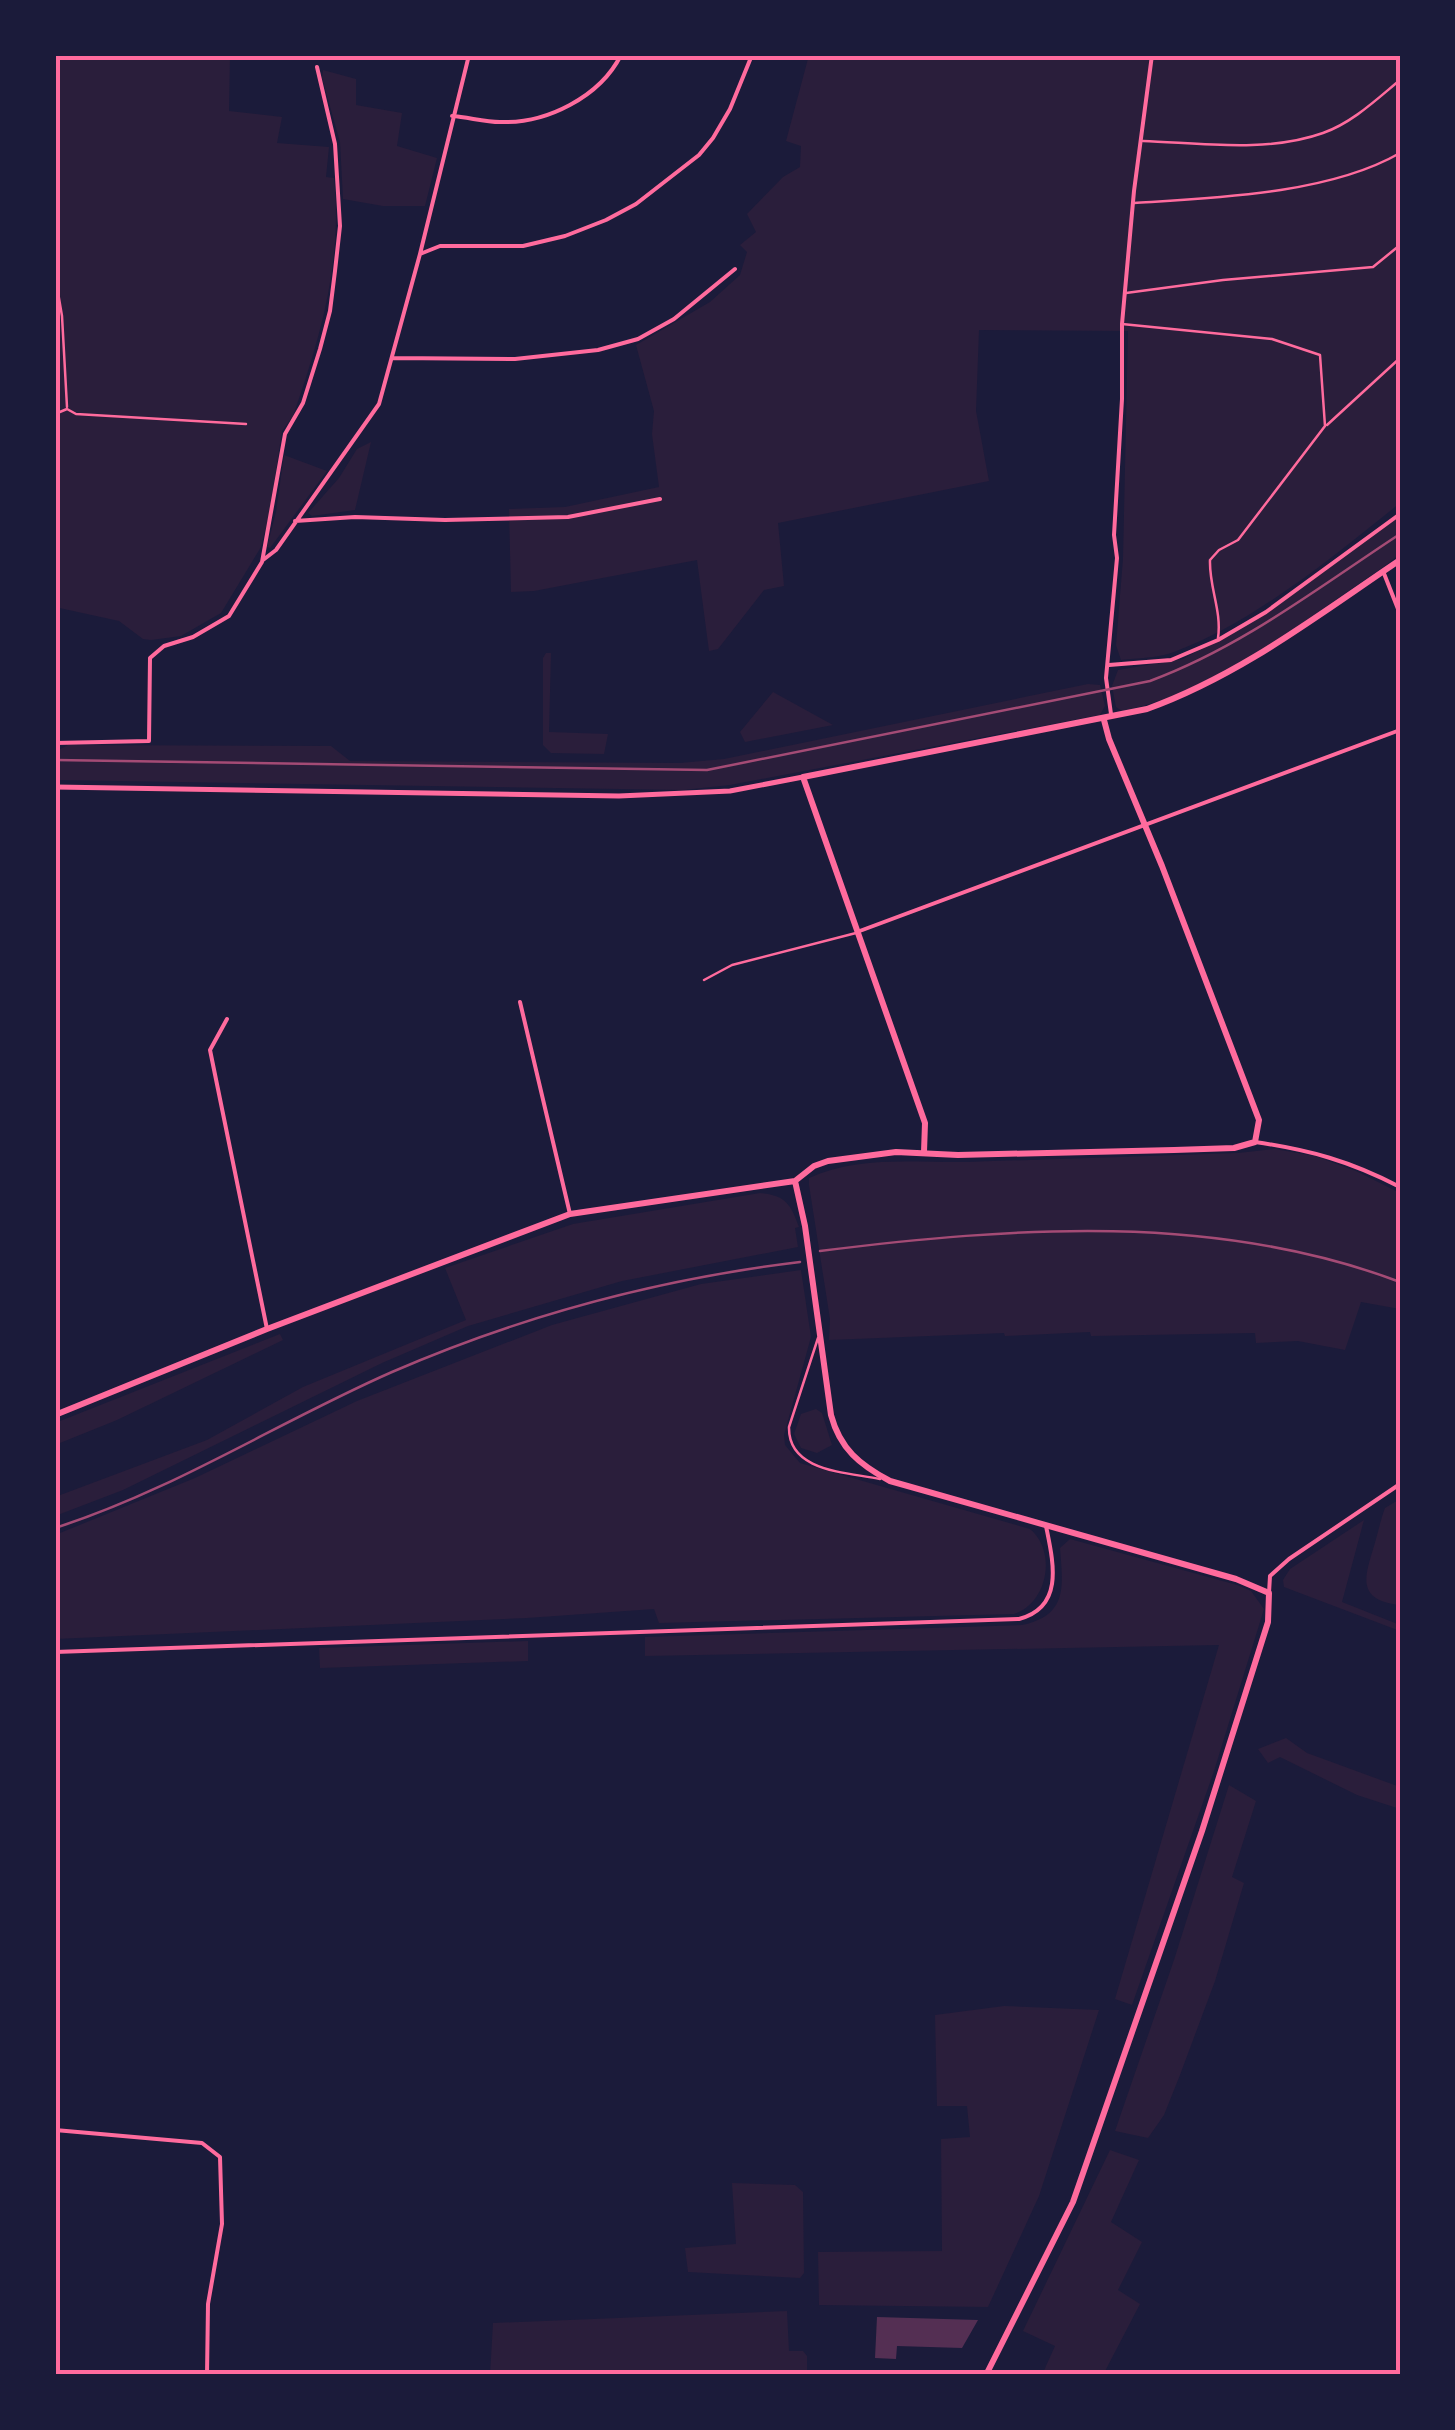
<svg xmlns="http://www.w3.org/2000/svg" width="1455" height="2430" font-family="Roboto,sans-serif">
<rect width="100%" height="100%" fill="#1b1b3a"/>
<path fill="#2a1e3b" d="M55,55H230L229,111L282,117L277,143L329,147L326,177L334,178C343,262 320,338 293,416L282,431L270,511L261,547L221,613L181,636L151,640L143,639L119,621L55,607Z
M809,55H1400V503C1334,556 1253,623 1174,652C1158,658 1138,658 1121,660L1116,645L1123,559L1128,331L979,330L976,411L989,481L778,523L784,586L764,590L718,649L709,651L697,560L534,591L511,592L509,509L565,507L659,487L652,434L654,411L636,345L710,302L740,275L747,252L740,245L756,232L747,214L783,177L800,167L801,146L786,141Z
M323,70L356,79V105L402,113L397,146L437,158L425,206H383L343,199L340,142L322,78Z
M371,442L355,510L312,516L308,513L339,478L357,449Z
M284,455L327,471L270,548L267,547L276,512Z
M1400,512V554L1382,568C1302,621 1219,691 1122,711L1116,707L1112,686L1118,670L1183,659L1241,627Z
M546,653H551L549,732L608,734L604,754L551,753L543,745V658Z
M1088,684L1100,685L1105,706L1100,715L730,785L683,790L55,780V752L68,745L331,746L350,761L680,763L724,759Z
M773,692L833,725L745,742L740,732Z
M1275,1149L1315,1156L1356,1171L1400,1193V1309L1361,1302L1345,1350L1298,1341L1256,1343L1255,1333L1091,1336L1090,1332L1005,1336L1004,1333L829,1340L830,1319L809,1185V1178C860,1155 914,1163 968,1162C1058,1159 1148,1156 1238,1153Z
M760,1193C786,1195 791,1205 799,1227L795,1228L798,1247L622,1281L468,1326L382,1363L123,1490L55,1516V1497L207,1440L303,1387L466,1320L445,1268L573,1224Z
M801,1270L811,1337L784,1435L785,1445L800,1463L1030,1529C1057,1551 1048,1603 1014,1614L659,1623L654,1609L527,1618L55,1639V1535L195,1478L357,1401L552,1325L701,1284Z
M280,1334L283,1340L117,1420L55,1445V1423Z
M816,1409L822,1413L832,1445L817,1453L801,1448L794,1434L801,1414Z
M1400,1499V1604L1399,1605C1352,1599 1367,1572 1376,1539C1379,1529 1381,1518 1385,1508Z
M1364,1520L1342,1602L1400,1625V1631L1284,1587L1283,1580L1290,1569Z
M1070,1539L1237,1585L1251,1591L1264,1609L1214,1771L1132,2005L1115,1999L1219,1645L645,1656V1637L1022,1625C1068,1615 1063,1587 1060,1548Z
M528,1641V1661L320,1668L319,1648Z
M1286,1738L1307,1753L1400,1787V1809L1357,1795L1280,1757L1268,1763L1258,1749Z
M1229,1785L1256,1801L1232,1877L1244,1883L1215,1981L1180,2075L1164,2115L1148,2138L1115,2131L1174,1960Z
M1004,2006L1099,2010L1039,2196L988,2307L819,2305L818,2252L942,2251L941,2139L970,2137L967,2106H937L935,2015Z
M1110,2150L1139,2160L1111,2222L1142,2242L1118,2290L1140,2304L1103,2375H1042L1055,2346L1023,2331Z
M732,2183L795,2185L803,2192L804,2273L800,2278L688,2272L685,2248L736,2244Z
M787,2311L789,2351H803L807,2356V2375H490L493,2323Z"/>
<path fill="#542f53" d="M877,2317L978,2320L962,2348L897,2346L896,2359L875,2358Z"/>
<g fill="none" stroke-linecap="round" stroke-linejoin="round">
<path stroke="#ff6b9d" stroke-width="2.5" d="M1143,141C1200,143 1267,153 1323,133C1352,123 1377,99 1400,80
M1134,203C1215,198 1329,194 1400,153
M55,275L62,316L67,407
M1126,293L1223,280L1373,267L1400,245
M1122,324L1272,339L1320,355L1325,426L1238,540L1219,550L1210,560C1209,587 1222,611 1218,638
M55,414L67,409L76,414L246,424
M1327,425L1400,358
M704,980L732,965L856,933
M818,1338L789,1427C788,1472 846,1472 880,1479"/>
<path stroke="#ff6b9d" stroke-width="4" d="M452,116C468,117 484,122 500,122C546,124 600,97 621,55
M420,254L440,246H523L565,236L606,220L636,204L699,155L713,138L730,109L752,55
M393,358L515,359L598,350L638,339L674,319L735,269
M295,521L355,517L445,520L568,517L660,499
M263,560L276,550L379,404L420,254L469,55
M1383,571L1400,614
M1109,665L1171,660L1218,640L1266,612L1400,514
M1111,714L1106,678L1117,558L1114,535L1122,399V324L1134,191L1152,55
M55,743L149,741L150,658L164,646L193,637L229,616L262,562L285,434L303,403L320,349L330,311L335,271L340,226L335,144L317,67
M857,932L1400,730
M520,1002L570,1214
M227,1019L210,1050L267,1329
M1255,1142C1310,1150 1350,1161 1400,1187
M1269,1593L1270,1576L1289,1559L1400,1484
M55,1652L1019,1619C1065,1607 1053,1561 1046,1526
M55,2130L202,2143L220,2157L222,2224L208,2304L207,2375"/>
<path stroke="#ff6b9d" stroke-width="5" d="M55,787L619,796L730,791L803,777"/>
<path stroke="#ff6b9d" stroke-width="6" d="M924,1152L925,1123L803,777L1147,709C1241,675 1318,615 1400,560
M795,1181L805,1226L831,1415C840,1449 860,1465 890,1481L1236,1579L1269,1593L1268,1622L1202,1831L1073,2202L986,2375
M55,1415L267,1329L570,1214L795,1181L814,1166L828,1161L896,1152L958,1155L1174,1150L1234,1148L1255,1142L1259,1120L1162,866L1109,739L1104,720"/>
<path stroke="#a44b75" stroke-width="2.5" d="M55,760L707,770L1150,681C1242,647 1319,587 1400,534"/>
<path stroke="#a44b75" stroke-width="2.5" d="M820,1251C1013,1227 1215,1212 1400,1282
M55,1528C174,1490 278,1422 392,1372C521,1316 660,1279 800,1262"/>
</g>
<rect width="1455" height="2430" fill="none" stroke="#1b1b3a" stroke-width="115"/>
<rect x="58" y="58" width="1340" height="2314" fill="none" stroke="#ff6b9d" stroke-width="4"/>
</svg>
